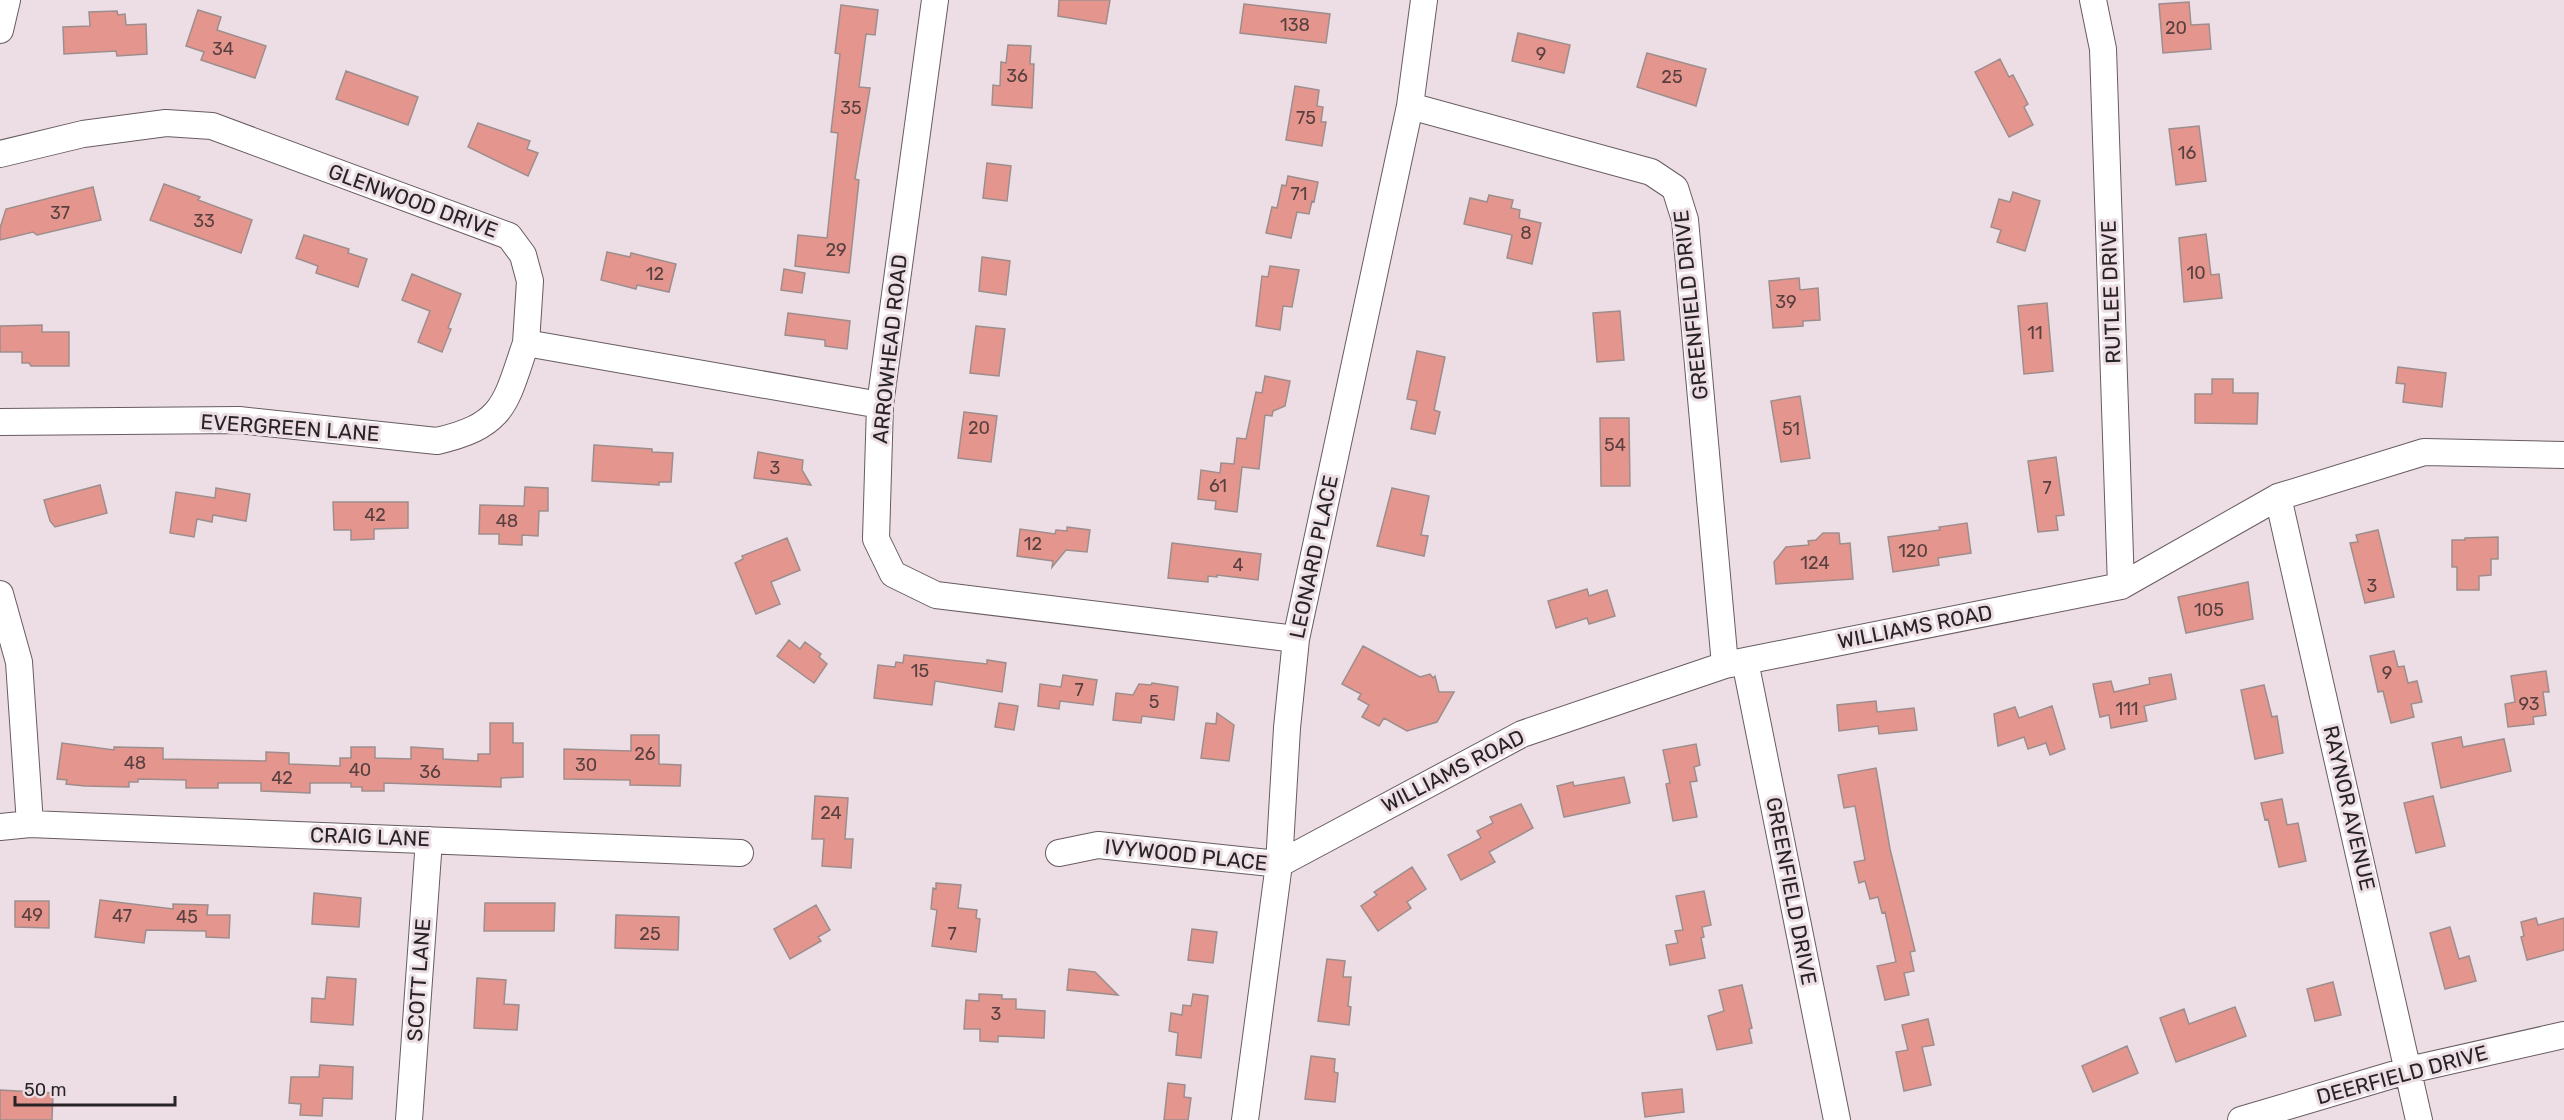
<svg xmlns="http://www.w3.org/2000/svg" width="2564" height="1120" font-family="Rubik,sans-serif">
<rect width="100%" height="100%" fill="#ecdee4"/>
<path fill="#e4958e" stroke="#9d8e8d" stroke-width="1.5" d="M1059,0H1110L1106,24L1058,16Z
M2189,2L2191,25L2209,24L2211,49L2163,53L2159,4Z
M1244,4L1330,14L1326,43L1240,33Z
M841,5L878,10L875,35L866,34L859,87L870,88L855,179L859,180L849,273L795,266L798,235L827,238L838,133L831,132L840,54L835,53Z
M198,10L221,17L217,30L266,46L255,78L201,60L204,52L186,46Z
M117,11L118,15L125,14L126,25L146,24L147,54L117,56L116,51L64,54L63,27L90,26L89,12Z
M1518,33L1570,45L1564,73L1512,61Z
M1008,45L1031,46L1030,64H1034L1032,108L992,105L993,85L1000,86L1001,62L1006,63Z
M1647,53L1706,69L1696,106L1637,87Z
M2000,59L2009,77L2013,75L2028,104L2024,107L2033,125L2009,137L1975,72Z
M346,71L418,97L408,125L336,99Z
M1295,86L1319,90L1317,106L1323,107L1321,122H1326L1322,146L1286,140Z
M478,123L530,141L527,149L538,153L528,176L468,147Z
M2199,126L2206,181L2176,185L2169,129Z
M987,163L1011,166L1007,201L983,198Z
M1288,176L1318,182L1314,202L1312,201L1309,214L1297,212L1291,238L1266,233L1272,207L1277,208L1282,185L1286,186Z
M164,184L200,197L198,200L252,220L241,253L150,220Z
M93,187L101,220L37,235L33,232L0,240V228L6,209Z
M2013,192L2040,201L2025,251L1997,242L2001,230L1991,227L1999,199L2010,202Z
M1489,195L1513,200L1511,208L1520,210L1519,218L1541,223L1532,264L1507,258L1512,235L1464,224L1470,198L1487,202Z
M2206,234L2211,275L2219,274L2222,298L2184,302L2179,238Z
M304,235L349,249L348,253L367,259L358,287L316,273L318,266L296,258Z
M607,252L630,257L631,253L676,264L669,292L637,285L636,289L601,280Z
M982,257L1010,261L1006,295L979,291Z
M1270,266L1299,270L1292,307L1283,306L1280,330L1256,326L1262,276L1268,277Z
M784,269L805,273L802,293L781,290Z
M412,274L461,294L448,328L451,329L442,352L418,342L430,311L402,300Z
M1799,278L1800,290L1818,288L1820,320L1803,321V326L1773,328L1769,281Z
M2047,303L2053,371L2024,374L2018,306Z
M1620,311L1624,360L1597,362L1593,313Z
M788,313L850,321L847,349L825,346V340L785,335Z
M42,325V332H69V366H31L29,363H22V352H0V326Z
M976,326L1005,329L999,376L970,373Z
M1417,351L1445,357L1434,410L1440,412L1435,434L1411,429L1417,401L1407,399Z
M2398,367L2446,373L2442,407L2403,402L2405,384L2396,383Z
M1265,376L1290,381L1285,406L1273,411L1272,416L1265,415L1259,469L1242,467L1237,512L1215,509L1216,501L1198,499L1201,470L1220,473L1221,463L1234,464L1237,438L1246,439L1256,392L1262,393Z
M2212,379H2233V393H2258L2257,424L2195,423V394H2212Z
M1800,396L1810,458L1781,462L1771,401Z
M964,412L997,416L991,462L958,458Z
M1600,418H1629L1630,486H1601Z
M594,445L652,449V452L673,453L671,482H659V485L592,481Z
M758,452L803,460L802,470L811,485L754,478Z
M2056,457L2064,515L2056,516L2058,530L2038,532L2028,461Z
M100,485L107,513L55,527L50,521L44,500Z
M525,487L548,488V511H539L538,536L522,535V545L499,544V534H479L480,505L524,506Z
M216,488L250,494L246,521L213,515L212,522L197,519L194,537L170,533L176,492L215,498Z
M1392,488L1429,496L1421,535L1428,536L1424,556L1377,546Z
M333,502H408V528L374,529V539L351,540V530H334Z
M1967,523L1971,553L1938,558L1939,565L1893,572L1888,537L1940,530L1939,527Z
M1067,527L1090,530L1087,552L1066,550L1052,567L1053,561L1017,556L1020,529L1055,534L1056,530L1067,531Z
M2378,530L2394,597L2365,603L2350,543L2358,542L2356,535Z
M1823,533H1839L1840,544L1850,543L1853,579L1776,584L1774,562L1786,547L1809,545L1808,541L1816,540Z
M2498,537V559H2491V575L2479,576V590H2457V567H2452V540H2465V538Z
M787,538L800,570L771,582L780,604L756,614L735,563L743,559L742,556Z
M1172,543L1261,554L1258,580L1217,575V577L1208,576V582L1168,578Z
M2248,582L2253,619L2186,633L2178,597Z
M1587,589L1589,596L1607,590L1615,616L1589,624L1587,618L1556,628L1548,601Z
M789,640L800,649L805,642L821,654L819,657L827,664L814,683L777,656Z
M1363,646L1420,677L1430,674L1433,678L1435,676L1439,692H1454L1437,722L1407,731L1384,718L1379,726L1362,717L1369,705L1358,699L1361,694L1342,684Z
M2394,651L2398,667L2404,666L2408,683L2417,681L2422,702L2411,704L2414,717L2391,723L2383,691L2378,692L2370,656Z
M904,655L987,664V660L1006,663L1002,692L935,681L932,705L874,698L878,665L895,667L896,662L903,663Z
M2546,671L2549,692H2543L2546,715L2533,717L2534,724L2508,727L2505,704L2515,702L2511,676Z
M2171,674L2176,699L2144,706L2147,721L2111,728L2109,715L2100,717L2093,684L2111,681L2114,692L2150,684L2149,678Z
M1063,675L1097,680L1093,705L1060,701L1059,709L1038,706L1040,684L1061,687Z
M1152,683L1178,687L1174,720L1142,716L1141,723L1113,720L1116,693L1133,695L1139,684L1151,685Z
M2264,685L2272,717L2277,716L2283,753L2255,759L2241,690Z
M1876,701L1877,712L1914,708L1917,730L1879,734L1878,726L1839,731L1837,705Z
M999,703L1018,706L1014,730L995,727Z
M2052,706L2065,749L2050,755L2046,743L2028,749L2024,737L1998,746L1994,714L2015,707L2019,718Z
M1217,713L1234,725L1229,761L1201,758L1206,723L1216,724Z
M490,723H513V743H523V777L501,778V787L384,783V791H362V787H351V783H310V793L261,791V783H218V788H186V780L138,779V782H129V787L85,786L66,784L67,780L57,779L62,743L114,750V747L163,748V759L266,761V752L289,753V764L340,766V758H351V747H375V758L411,759V747L443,749V759L478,761V754H490Z
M631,735H659V764L681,765L680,786L630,785V780L564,779V749L631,751Z
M2461,737L2463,747L2504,739L2511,771L2441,788L2432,743Z
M1696,744L1700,765L1694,767L1697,781L1690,782L1697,817L1673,821L1666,784L1670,783L1663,750Z
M1876,768L1890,849L1915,951L1910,952L1914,971L1904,973L1909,995L1885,1000L1877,966L1896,962L1885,912L1882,913L1878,897L1870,899L1865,881L1859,883L1854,862L1865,860L1855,806L1844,808L1838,775Z
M1624,777L1630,803L1564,817L1557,786L1573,782L1574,786Z
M815,796L848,798L845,839H853L851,868L822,866L824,839H812Z
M2433,796L2445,846L2416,853L2404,803Z
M2282,799L2287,825L2298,823L2306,861L2279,867L2268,819L2265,820L2261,803Z
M1521,804L1533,828L1489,852L1495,862L1461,880L1448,855L1481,838L1477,831L1493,823L1490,817Z
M1412,867L1426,889L1407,902L1411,908L1378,931L1361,906L1377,895L1374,892Z
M936,883L961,885L958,908L977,910L976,918L980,919L976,952L932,946L937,910L931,909L933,888L936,889Z
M1704,891L1711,925L1702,927L1704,937L1701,938L1705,958L1670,965L1666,945L1678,943L1675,931L1683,930L1676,896Z
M314,893L361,898L359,927L312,924Z
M100,900L173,909V904L208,905L207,915H230L229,938L206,937V931L146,930L144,943L95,937Z
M15,901H49V928L15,927Z
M485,903H555L554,931H484Z
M816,905L830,930L818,937L821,941L790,959L774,929Z
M616,915L679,917L678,950L615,948Z
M2536,918L2538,925L2564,918V950L2527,960L2521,937L2524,936L2521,922Z
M2450,927L2459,959L2469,956L2476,981L2445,989L2430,933Z
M1192,929L1217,932L1213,963L1188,960Z
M1327,959L1345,961L1343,977H1351L1348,1006L1351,1007L1349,1025L1318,1021Z
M1069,969L1095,972L1118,995L1067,990Z
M327,977L356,979L353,1025L311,1022L312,998L325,999Z
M477,978L506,980L504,1004L519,1005L517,1030L474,1028Z
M2333,982L2341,1015L2315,1021L2307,989Z
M1742,985L1752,1028L1749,1029L1752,1043L1717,1050L1708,1016L1724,1011L1719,990Z
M979,994L1002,995V999H1016V1009L1045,1011L1044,1038L998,1036V1042L980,1041V1029H964L966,1000L979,1001Z
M1193,994L1208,996L1201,1058L1176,1055L1178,1033L1169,1031L1171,1013L1182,1015L1183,1005L1191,1006Z
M2235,1007L2246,1036L2176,1062L2160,1018L2184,1009L2189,1024Z
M1928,1019L1934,1045L1922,1047L1931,1085L1904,1091L1896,1052L1908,1050L1902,1025Z
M2127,1046L2138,1073L2093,1092L2082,1066Z
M1311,1056L1335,1059L1334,1072L1338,1073L1335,1102L1305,1099Z
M320,1065L353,1067L352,1099L323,1098L322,1116L300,1115L301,1104L289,1103L291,1077H319Z
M1168,1083L1185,1085L1184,1097L1191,1098L1188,1120H1164Z
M1682,1089L1684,1112L1645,1117L1642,1093Z
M0,1090L53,1093L52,1120H0Z"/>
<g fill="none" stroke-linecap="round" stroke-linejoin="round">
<defs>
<path id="street" d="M935,0L880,405L876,539L893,574L936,595L1296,639
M2093,0L2103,49L2121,586
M0,30L7,0
M1410,106L1651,172L1675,188L1685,220L1725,665
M0,154L83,134L166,123L212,126L509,236L523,255L530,281L526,343L880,405
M0,422L239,420L437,441C505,425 505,404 526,343
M2278,497L2419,1120
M0,594L19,662L30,824
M1745,661L1837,1120
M0,827L30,824L740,853
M1059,853L1098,845L1279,864L1522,734L1725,665L2121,586L2278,497L2424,452L2564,455
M409,1120L429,840
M1245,1120L1279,864L1287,728L1296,639L1410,106L1424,0
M2241,1120L2409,1070L2564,1035"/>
</defs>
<use href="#street" stroke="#685c61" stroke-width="28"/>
<use href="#street" stroke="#fff" stroke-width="26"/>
</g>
<g text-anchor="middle" stroke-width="6" stroke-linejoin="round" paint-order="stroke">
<g font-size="18" fill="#57403f">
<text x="1295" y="31">138</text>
<text x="2176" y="34">20</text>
<text x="223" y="55">34</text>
<text x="1541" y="60">9</text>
<text x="1017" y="82">36</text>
<text x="1672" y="83">25</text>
<text x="851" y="114">35</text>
<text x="1306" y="124">75</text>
<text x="2187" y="159">16</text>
<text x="1299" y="200">71</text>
<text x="60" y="219">37</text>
<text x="204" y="227">33</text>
<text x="1526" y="239">8</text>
<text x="836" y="256">29</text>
<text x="2196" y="279">10</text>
<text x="655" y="280">12</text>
<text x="1786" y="308">39</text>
<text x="2035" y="339">11</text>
<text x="979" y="434">20</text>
<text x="1791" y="435">51</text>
<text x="1615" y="451">54</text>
<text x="775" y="474">3</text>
<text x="1218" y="492">61</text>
<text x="2047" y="494">7</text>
<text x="375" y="521">42</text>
<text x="507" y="527">48</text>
<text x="1033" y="550">12</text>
<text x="1913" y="557">120</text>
<text x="1815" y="569">124</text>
<text x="1238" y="571">4</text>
<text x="2372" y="592">3</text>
<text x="2209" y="616">105</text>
<text x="920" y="677">15</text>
<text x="2387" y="679">9</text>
<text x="1079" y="696">7</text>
<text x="1154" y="708">5</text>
<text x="2529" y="710">93</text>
<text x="2127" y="715">111</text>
<text x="645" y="760">26</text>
<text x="135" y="769">48</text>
<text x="586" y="771">30</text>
<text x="360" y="776">40</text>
<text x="430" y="778">36</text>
<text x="282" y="784">42</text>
<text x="831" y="819">24</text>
<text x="32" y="921">49</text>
<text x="122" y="922">47</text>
<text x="187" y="923">45</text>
<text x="650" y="940">25</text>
<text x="952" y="940">7</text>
<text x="996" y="1020">3</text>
</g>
<g font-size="21" fill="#282325" stroke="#ecdee4">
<text transform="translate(413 201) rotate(20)" y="7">GLENWOOD DRIVE</text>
<text transform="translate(2111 292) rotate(-92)" y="7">RUTLEE DRIVE</text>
<text transform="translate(1691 305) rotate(-96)" y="7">GREENFIELD DRIVE</text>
<text transform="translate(890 349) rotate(-84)" y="7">ARROWHEAD ROAD</text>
<text transform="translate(290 428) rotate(4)" y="7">EVERGREEN LANE</text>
<text transform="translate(1314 557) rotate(-78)" y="7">LEONARD PLACE</text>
<text transform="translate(1915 627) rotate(-11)" y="7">WILLIAMS ROAD</text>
<text transform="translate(1453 771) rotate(-27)" y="7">WILLIAMS ROAD</text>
<text transform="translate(2349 808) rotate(77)" y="7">RAYNOR AVENUE</text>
<text transform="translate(370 837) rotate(2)" y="7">CRAIG LANE</text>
<text transform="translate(1186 855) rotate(6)" y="7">IVYWOOD PLACE</text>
<text transform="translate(1791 891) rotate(79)" y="7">GREENFIELD DRIVE</text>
<text transform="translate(419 980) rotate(-86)" y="7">SCOTT LANE</text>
<text transform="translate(2402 1075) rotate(-15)" y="7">DEERFIELD DRIVE</text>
</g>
</g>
<path d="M15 1096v9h160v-9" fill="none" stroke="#282325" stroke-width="3"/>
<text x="24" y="1096" font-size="18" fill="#282325" stroke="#ecdee4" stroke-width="4.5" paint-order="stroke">50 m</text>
</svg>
